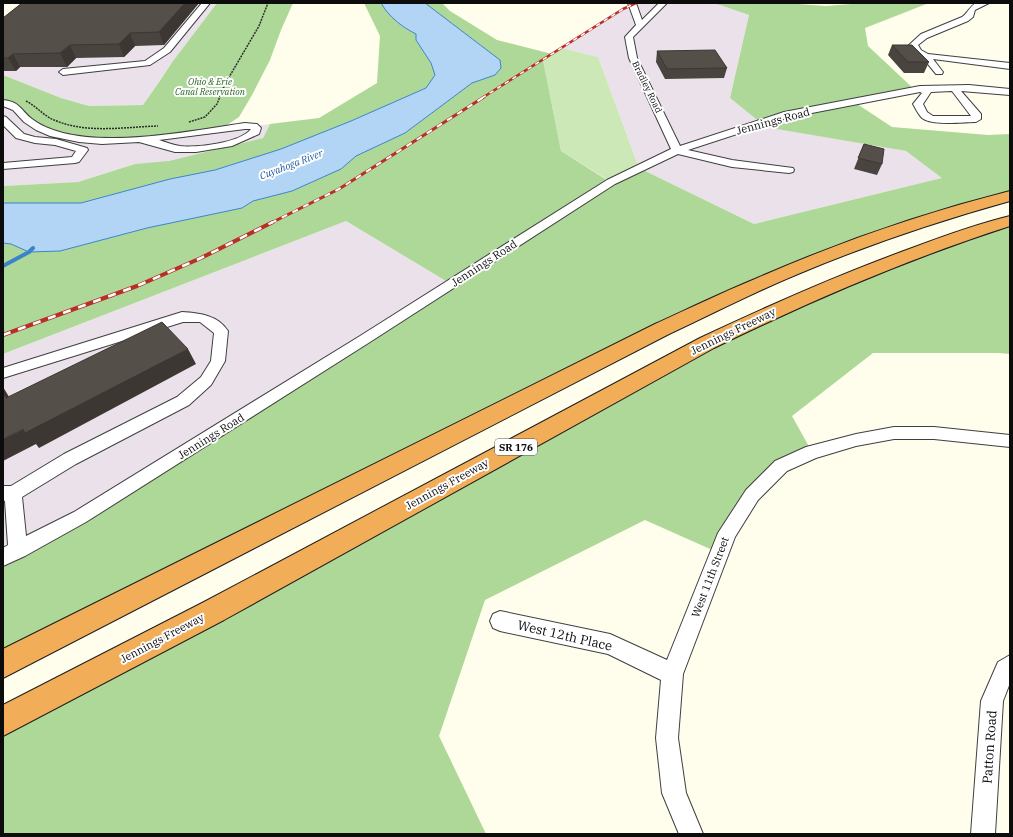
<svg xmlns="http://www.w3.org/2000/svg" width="1013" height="837" font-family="'IBM Plex Serif',serif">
<rect width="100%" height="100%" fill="#fffdec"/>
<path fill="#ebe1eb" d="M36,3H217L173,61L143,105L89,106L61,98L3,75V29Z
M636,3H708L720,5L749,15L730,98L761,122L755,125L906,151L943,178L754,224L639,168L598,57L562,48L623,9Z
M3,103L236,128L270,124L263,138L170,162L135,164L78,182L3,186Z
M346,221L451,284L3,557V354Z"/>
<path fill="#cce8b7" d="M562,48L598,57L639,168L611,182L561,151L543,60Z"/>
<path fill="#aed897" d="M217,3H293L281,30L270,60L252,95L239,117L224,127L222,129L112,141L55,134L3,103V75L61,98L89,106L143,105L159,82L173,61Z
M364,3H381C389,17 402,27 416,34V40L431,63L435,75L426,88L351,121L281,149L215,170L170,179L81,203H3V186L78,182L135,164L169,161L263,138L270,124L319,118L377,83L380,36Z
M425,3H442L450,11L497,40L552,54L543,60L561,151L610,182L639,168L754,224L942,178L906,151L753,125L760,122L730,98L749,15L720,5L708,3H784L826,6L865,3H929L865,28L868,46L915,90L854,102L892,127L988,135L1010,134V196L808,264L3,664V557L451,284L346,221L3,354V243L11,244L29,252L60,251L147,228L242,208L253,201L292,191L341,169L356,156L405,133L472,83L495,75L500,60Z
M1010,221V354L999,353H873L792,416L812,452L781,466L719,553L645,520L485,600L439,736L486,834H3V721L707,343Z"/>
<path fill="#b2d5f5" stroke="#3b83ca" d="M381,3H425L500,60L501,68L495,75L472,83L405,133L356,156L341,169L292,191L253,201L242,208L147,228L60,251L29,252L11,244L3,243V203H81L170,179L215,170L281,149L351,121L426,88L435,75L431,63L416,40V34C402,27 389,17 381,3Z"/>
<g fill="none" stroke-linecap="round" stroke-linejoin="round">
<path stroke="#3b83ca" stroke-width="4" d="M3,266L29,252L33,248"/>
<defs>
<path id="minor" d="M202,3H210L170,52L150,65L63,75L59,72L63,69L145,61L164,48Z
M628,3H636L642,20L659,3H667L633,37L637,58L680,146L784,112L920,86L969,85L1010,89V95L961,91L981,114V119L976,122C963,122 932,126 922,118C918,114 916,109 913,104L922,93L920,92L786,118L688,150L732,160L793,168L794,170L793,172L789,173L732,167L678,154L615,184L370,342L86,522L25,556L3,566V548L8,545L5,501L3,500V486H11L64,454L177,397L201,377L211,361L214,333L200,322H183L3,378V368L182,312C199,313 218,315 228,331L225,361L211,385L189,405L76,464L22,497L26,536L74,512L360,336L607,180L671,149L629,58L625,37L636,25ZM952,91L971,116H933L927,112L923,104L931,92Z
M976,3H989L975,10L973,17L968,21L927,38L918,45L921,50L928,54L1010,63V69L933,59L943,72L942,74H936L923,58L915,54L909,45L921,34L962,17C968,13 969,7 976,3Z
M3,100C21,102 20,110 32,119C41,126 52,130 63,133C115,146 192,131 245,123L257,124L261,128L259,134L232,146L196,152H175L139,142L102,144L79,142L50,136L36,130L24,122L13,110L3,106ZM245,129H251C240,143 197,148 180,146C173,145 166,142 159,140Z
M3,116L6,117L24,134L35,137L56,139L87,148L88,150L79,162L75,163L3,169V163L72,157L76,151L55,145L35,143L16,138L3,125Z
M894,427H934L1010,435V447L934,439H894L856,446L816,458L787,471L758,500L735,537L683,674L678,738L686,793L703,834H679L662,793L656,738L661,680L608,654L500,631L493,628L490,621L493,614L500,611L610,634L667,660L718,533L746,490L775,461L806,447L856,434Z
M1010,655V683L1003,701L995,834H971L981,701L998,662Z"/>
<path id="highway" d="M1010,191V201C938,221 867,245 798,274C754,292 712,314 669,334L3,678V649L655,324C688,309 721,293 755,279C837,243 923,213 1010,191Z
M1010,216V226C908,259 810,301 714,348L224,620L3,736V705L204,602L700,338C770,305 840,274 912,248C944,236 977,224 1010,216Z"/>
</defs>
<use href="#minor" stroke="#3f3f3f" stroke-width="2"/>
<use href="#highway" stroke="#1d1d1d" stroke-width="2"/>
<path stroke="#2e2e2e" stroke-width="1.5" stroke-dasharray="2 1" stroke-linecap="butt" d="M26,101C36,106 44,116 54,120C86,134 124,127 158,126
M189,122L205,117L217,104L225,84L259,26L268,3"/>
<use href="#minor" fill="#fff" fill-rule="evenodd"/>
<use href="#highway" fill="#f1ad58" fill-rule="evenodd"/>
<defs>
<path id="rail-far2" d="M482,98L623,9L636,3"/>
<path id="rail-far1" d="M271,223L339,189L484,97"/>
<path id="rail" d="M3,335L137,286L201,258L273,222"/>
</defs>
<use href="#rail-far2" stroke="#b92f28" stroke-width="2.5"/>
<use href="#rail-far1" stroke="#b92f28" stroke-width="3"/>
<use href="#rail" stroke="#b92f28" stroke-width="4"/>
<use href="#rail-far2" stroke="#fff" stroke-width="1.5" stroke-dasharray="4.5" stroke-linecap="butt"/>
<use href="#rail-far1" stroke="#fff" stroke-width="2" stroke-dasharray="6" stroke-linecap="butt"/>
<use href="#rail" stroke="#fff" stroke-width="2.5" stroke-dasharray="8" stroke-linecap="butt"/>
</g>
<path fill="#49443f" d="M22,3H199L164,45L135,46L124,57L76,58L67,67H20L16,71H3V18Z
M892,45L929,62L924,73H904L888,55Z
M657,51L727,68L724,78L665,79L656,62Z
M864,144L882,164L877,175L854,169Z"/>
<path fill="#3c3733" d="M185,3H199L164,45L159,32Z
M130,33L135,46L124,57L119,44Z
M70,45L76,58L67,67L60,53Z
M13,54L20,67L16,71L8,58Z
M188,349L196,364L39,448L36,444L3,461V439Z
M3,387L19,413L6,398L3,393Z"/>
<path fill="#554f49" stroke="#3c3733" d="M22,3H185L159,32L130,33L119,44L70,45L60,53L13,54L8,58H3V18Z
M892,45H912L929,62H908Z
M715,50L727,68L667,69L657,51Z
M864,144L884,149L882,164L858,158Z
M162,322L188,349L25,433L23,429L3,439V393L6,398Z"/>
<g text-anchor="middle" stroke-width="4" stroke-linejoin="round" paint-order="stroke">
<g font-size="9" font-style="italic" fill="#26621f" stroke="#fff">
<text x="210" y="85">Ohio &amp; Erie<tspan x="210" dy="10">Canal Reservation</tspan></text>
</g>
<g font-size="9" fill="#0c0c0c" stroke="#fff">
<text transform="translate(647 87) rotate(64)" y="3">Bradley Road</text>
</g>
<g font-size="10" font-style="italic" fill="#19569b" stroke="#fff">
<text transform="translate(291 164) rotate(-21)" y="4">Cuyahoga River</text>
</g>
<rect fill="#fff" stroke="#555" stroke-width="1" x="495" y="439" width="42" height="16" rx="3"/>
<g font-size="10" font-weight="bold" fill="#0c0c0c">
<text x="516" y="451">SR 176</text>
</g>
<g font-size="11" fill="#0c0c0c" stroke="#fff">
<text transform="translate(773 121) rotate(-15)" y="4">Jennings Road</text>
<text transform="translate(484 263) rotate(-33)" y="4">Jennings Road</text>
<text transform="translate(733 331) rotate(-26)" y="4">Jennings Freeway</text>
<text transform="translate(211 436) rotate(-32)" y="4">Jennings Road</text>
<text transform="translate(447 484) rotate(-29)" y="4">Jennings Freeway</text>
<text transform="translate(710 577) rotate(-69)" y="4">West 11th Street</text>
<text transform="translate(162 638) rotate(-28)" y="4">Jennings Freeway</text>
</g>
<g font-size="13" fill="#0c0c0c" stroke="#fff">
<text transform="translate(565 635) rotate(13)" y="5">West 12th Place</text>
<text transform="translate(989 747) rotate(-86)" y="5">Patton Road</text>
</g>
</g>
<rect width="1013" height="837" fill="none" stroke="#0c0c0c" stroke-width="8"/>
</svg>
